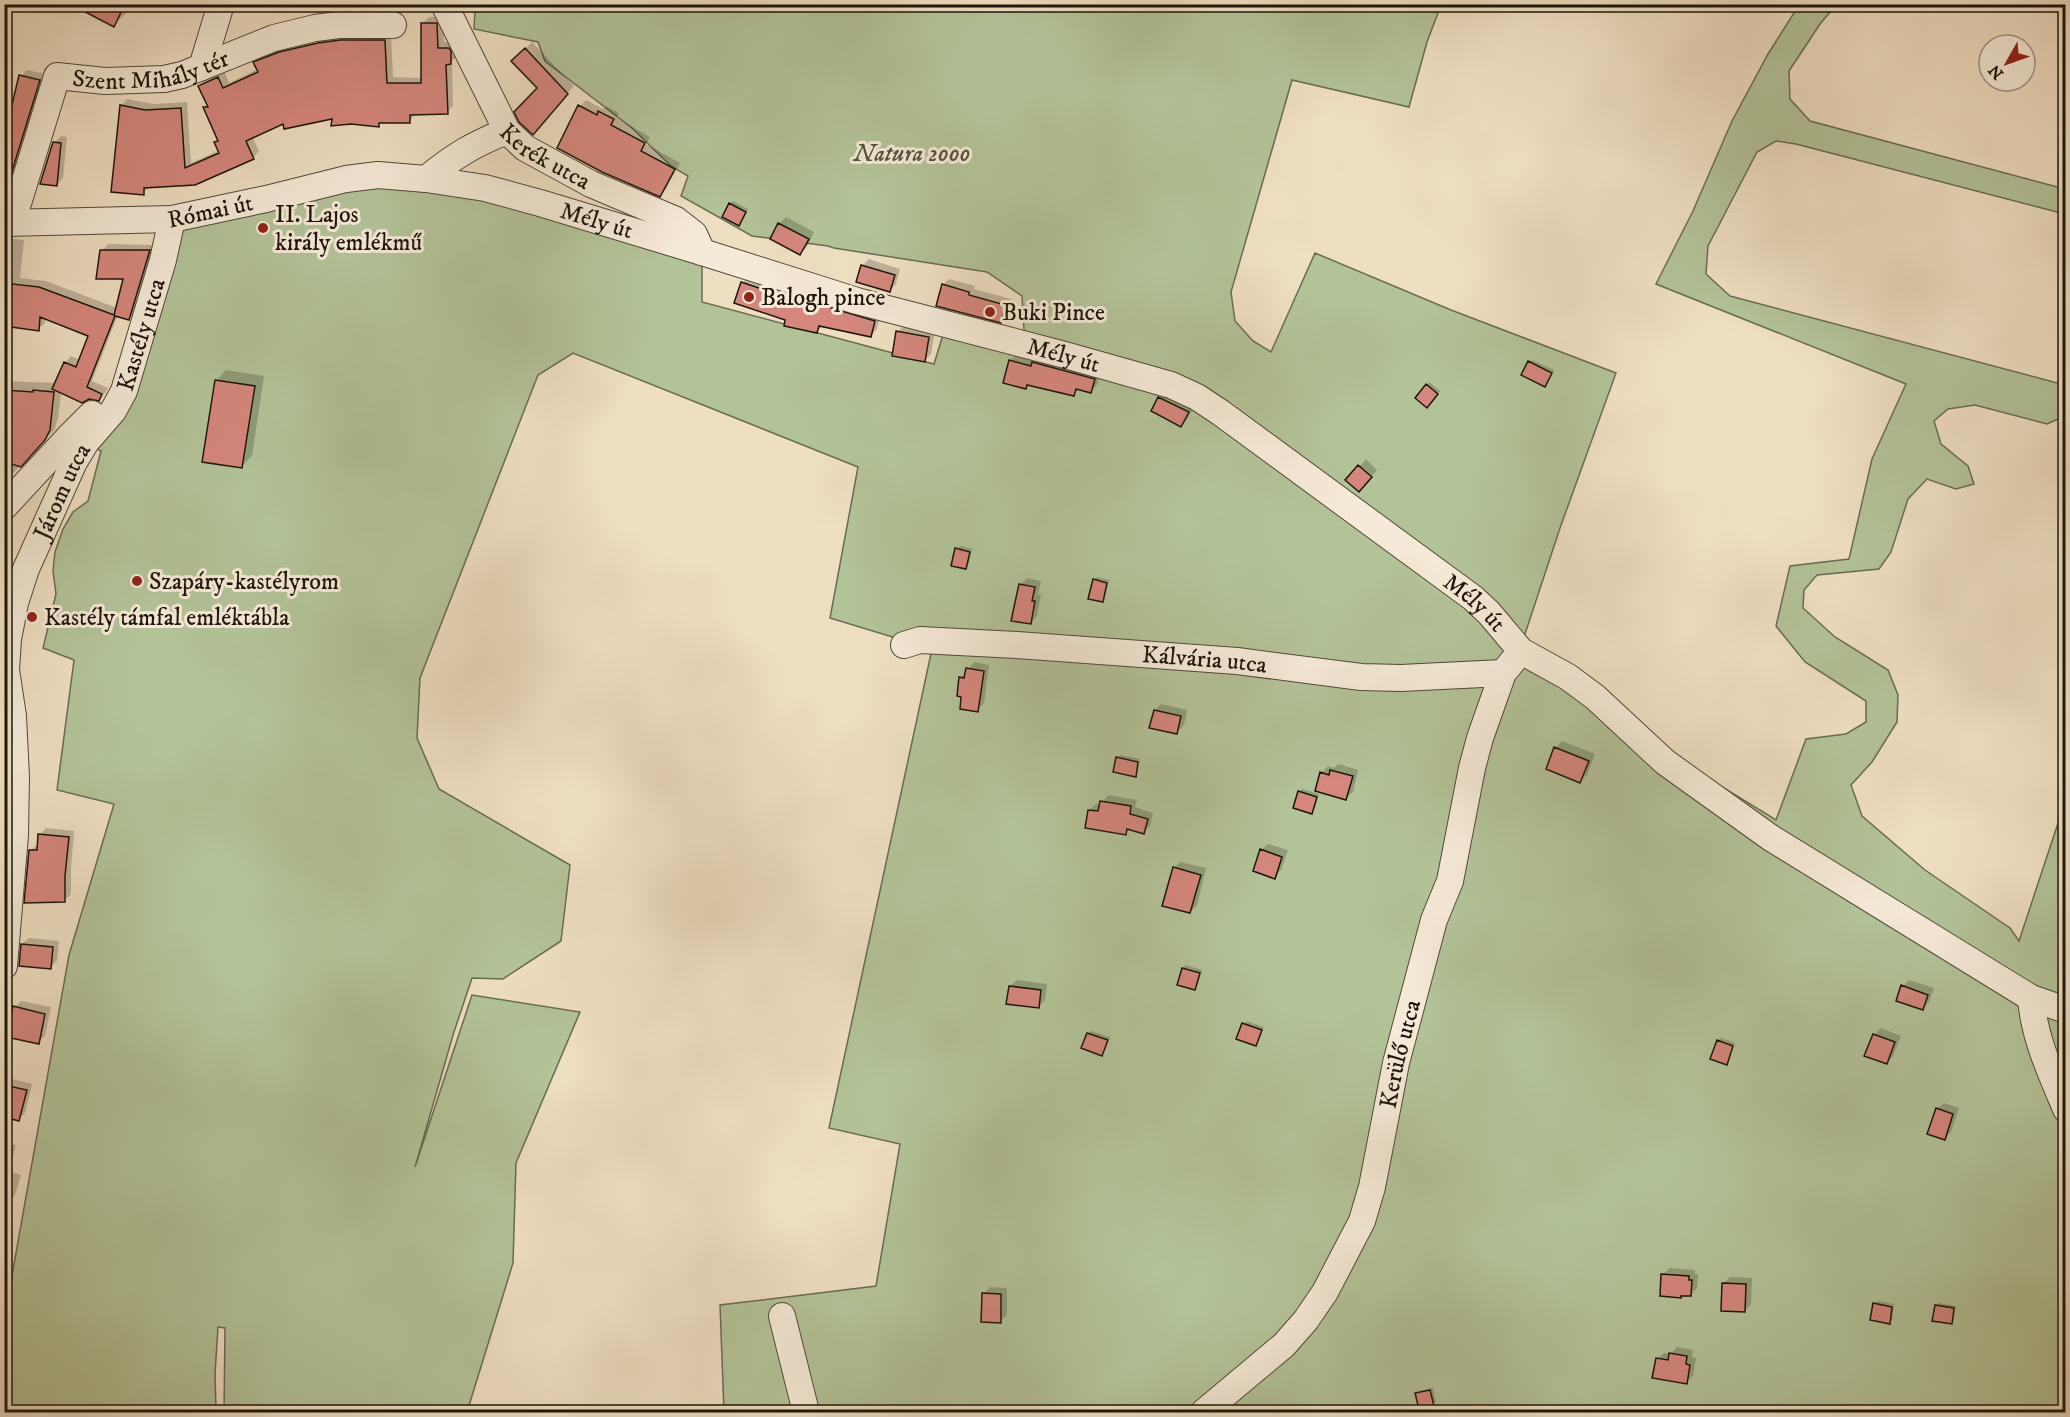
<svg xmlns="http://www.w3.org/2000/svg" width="2070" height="1417" font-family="'IM FELL DW Pica',serif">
<rect width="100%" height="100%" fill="#efdfc2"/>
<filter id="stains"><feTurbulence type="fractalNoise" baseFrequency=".00333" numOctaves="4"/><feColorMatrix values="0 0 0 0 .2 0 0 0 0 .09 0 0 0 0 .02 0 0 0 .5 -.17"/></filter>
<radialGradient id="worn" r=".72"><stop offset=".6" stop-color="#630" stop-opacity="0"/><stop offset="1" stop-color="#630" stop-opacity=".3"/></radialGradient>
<path fill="#b3c398" stroke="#686c52" stroke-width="1.5" d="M507,4L1441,5L1427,42L1409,107L1292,80L1231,292L1235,321L1253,341L1271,352L1315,253L1451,310L1616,373L1560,528L1524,637L1598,689L1688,766L1776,820L1806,739L1846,734L1866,722V701L1805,662L1776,626L1790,566L1849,559L1872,459L1906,384L1656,284L1693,211L1732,121L1768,54L1799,5H1836L1820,24L1789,71L1790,99L1810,121L2065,189V214L1796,144L1776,141L1757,152L1708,246L1706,274L1730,296L2065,385V416L2047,424L1975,405L1948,409L1934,421L1941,444L1968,466L1974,484L1956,489L1927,479L1908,499L1891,552L1879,569L1817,575L1804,590L1803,608L1835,637L1888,670L1898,695L1897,722L1872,762L1851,785L1862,816L1925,870L2010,928L2019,941L2065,802V1412H724L720,1305L876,1286L900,1144L829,1128L932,649L830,618L858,467L573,353L538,375L420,678L417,738L439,789L570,865L561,941L503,979L472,978L453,1035L415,1167L472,995L580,1012L516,1163L513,1263L467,1412H224L225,1328L218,1327L215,1374L216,1412H5L4,1347L8,1298L69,955L114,804L57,790L74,660L43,648L56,594L53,571L55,552L63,529L73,512L88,501L101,451L86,442L113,411L172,219L378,175L702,252V302L934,364L946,325L1021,343L1024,330L1022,296L987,272L834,248L828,246L752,236L681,196L688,176L671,166L632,128L545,61L538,42L474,29L475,10L499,9Z"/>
<path fill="#0003" d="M74,4H131L128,11L114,25Z
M362,4H397L393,9H361Z
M429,17H443L444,42H455L457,56L452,61L453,106L447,112L416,113L409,122H382L378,125L333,117L284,122L252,136L259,151L253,158L150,186L143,193L121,106L127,99L153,104L187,102L191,163L220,150L216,143L220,139L205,107L208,104L200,86L206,79L224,71L229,83L258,69L255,63L262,56L286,46L325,37L391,34L393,77L422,78V24Z
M532,42L574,86L539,126V87L513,61Z
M27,70L46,74L15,172L9,179L4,180V129L8,130L21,76Z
M586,100L603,109L606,106L619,113L617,118L650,137L646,144L680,163L666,189L659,195L580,106Z
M61,136L67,137L63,178L57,185L54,143Z
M733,201L748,209L741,221L730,204Z
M786,217L814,232L807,247L800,253L779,224Z
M4,238L24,240L20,278L46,281L117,308L125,277L102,251L108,244L155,245L136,312L129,318L118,315L92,381L108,388L105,393L98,400L61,392L58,419L54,430L4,483V381L56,383L65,363L71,356L80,360L90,335L45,318V323L38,329L13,326L12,335L8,339L4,378Z
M869,259L900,269L896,284L890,291L862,266Z
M749,276L880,315L877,329L871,336L823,325L817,332L787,319L742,283Z
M949,279L975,286L974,289L1011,299L1006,315L1000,321L943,285Z
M904,325L935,331L931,354L924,361L898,332Z
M1016,355L1100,373L1097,385L1091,391L1080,388L1073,395L1029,383L1025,387L1010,361Z
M1532,360L1554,370L1545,385L1529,362Z
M226,370L264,376L252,456L242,466L216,381Z
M1429,382L1440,391L1430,403L1427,385Z
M1166,391L1195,405L1188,418L1181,425L1160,398Z
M1366,459L1377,470L1366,483L1347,480Z
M960,546L972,549L968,565L965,568L957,549Z
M1097,577L1109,580L1105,597L1102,600L1094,580Z
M1027,578L1041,581L1038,595H1041L1037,616L1030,623L1020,585Z
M974,662L989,665L984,703L977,710L961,678Z
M1161,704L1187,710L1184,725L1177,732L1155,710Z
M1562,741L1595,754L1587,775L1580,781L1556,748Z
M1120,755L1140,759L1138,772L1135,775L1117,758Z
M1338,764L1358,770L1353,792L1346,798L1321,773L1328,766L1334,768Z
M1302,789L1319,794L1314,809L1311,812L1299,792Z
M1108,795L1137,800L1135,807L1153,813L1150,826L1143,832L1130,829L1126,833L1089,810L1096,804L1101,805Z
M46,828L74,831L71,868V894L64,901L30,850L39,844L40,835Z
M1268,844L1288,850L1281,870L1274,877L1261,850Z
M1180,862L1206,868L1197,905L1190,912L1174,868Z
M29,938L59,941L57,961L50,967L22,944Z
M1186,965L1202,970L1197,986L1195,989L1183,968Z
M1017,980L1047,984L1045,1000L1038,1007L1010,986Z
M1909,980L1934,988L1929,1002L1922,1009L1903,986Z
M21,1001L51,1007L45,1036L38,1042L15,1007Z
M1246,1021L1264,1027L1256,1044L1238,1038Z
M1881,1028L1901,1036L1893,1056L1886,1063L1874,1035Z
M1091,1031L1110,1037L1102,1055L1088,1033Z
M1721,1038L1735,1043L1726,1063L1718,1041Z
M5,1077L32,1084L25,1113L19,1119L4,1116Z
M1944,1103L1959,1108L1951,1132L1944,1139L1937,1109Z
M4,1142L16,1145L9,1171L21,1175L15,1195L8,1202L4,1201Z
M1670,1268L1695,1270V1274H1698L1697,1288L1690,1295L1663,1274Z
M1730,1277L1752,1278L1751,1304L1745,1311L1724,1283Z
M990,1287L1007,1288V1315L1000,1321L984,1294Z
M1877,1301L1894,1304L1892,1320L1889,1322L1874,1304Z
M1939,1303L1956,1306L1954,1320L1951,1322L1936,1306Z
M1677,1347L1693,1350L1692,1357L1696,1358L1693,1376L1686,1382L1657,1359L1664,1353L1671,1354Z
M1433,1388L1436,1402L1433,1405L1417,1394L1420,1391Z"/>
<path fill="#d5877d" stroke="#1c150b" stroke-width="1.5" d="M70,4H125L114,27Z
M360,4H383V10H359Z
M421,23H437L438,48H449L451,51V64L446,65L448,114L410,115V123H379V127L351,124L331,126L332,119L284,129L283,124L246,141L254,159L195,185L144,188V195L111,192L120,105L145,110L181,108L185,168L219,153L214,142L218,141L203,107H208L198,86L218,77L223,88L258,72L253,62L279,52L318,43L340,40H385L387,83H421Z
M525,48L568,94L533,135L519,122L514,112L537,88L511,61Z
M19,75L40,80L9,181L4,179V139Z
M578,105L597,115L598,111L614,119L611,125L645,143L641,151L675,169L660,197L602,172L557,148Z
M53,142L61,143L57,186L40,184Z
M729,203L746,212L739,226L722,217Z
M778,223L809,239L800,255L770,239Z
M100,250H150L129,320L115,316L87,387L102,394L99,401L89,399L82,403L52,389L64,362L76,367L88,336L40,317L39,331L4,326V283L39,287L114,315L123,279H96Z
M861,265L895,275L890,292L856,282Z
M741,282L771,292L795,297L875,321L871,337L819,326L817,333L784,326L785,320L734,303Z
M942,284L969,292V295L1005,305L1001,323L936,306Z
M896,331L929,337L925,362L892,356Z
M1009,360L1031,366L1032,362L1095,379L1091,393L1076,389L1074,396L1027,385L1026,389L1003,383Z
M1528,361L1552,373L1545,387L1521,375Z
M215,380L255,386L242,468L202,462Z
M1426,384L1438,394L1427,408L1415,398Z
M4,390L33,392V390L54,392L50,430L45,440L21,467L4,462Z
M1158,397L1189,412L1181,427L1151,411Z
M1358,465L1372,477L1359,492L1345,480Z
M955,548L970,552L966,569L951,566Z
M1093,579L1107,583L1103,602L1088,599Z
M1019,584L1035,587L1032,601H1035L1031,624L1011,621Z
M966,668L984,671L978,712L960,709L961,697L957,696L959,677L964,678Z
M1154,710L1181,716L1177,734L1149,728Z
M1554,747L1589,761L1580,783L1546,769Z
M1116,757L1138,762L1136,777L1113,772Z
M1330,770L1353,776L1346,800L1315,791L1320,772L1329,775Z
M1298,791L1317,797L1312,814L1293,808Z
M1100,801L1131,806L1130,814L1148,819L1144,834L1127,829L1126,835L1085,828L1088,810L1098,811Z
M38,834L69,837L65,876V902L24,903L29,850H37Z
M1260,849L1282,857L1275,879L1253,871Z
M1173,867L1201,875L1190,913L1162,906Z
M21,944L53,947L51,969L19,966Z
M1182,968L1200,973L1195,990L1177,985Z
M1901,985L1928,995L1923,1010L1896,1001Z
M1009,986L1041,990L1039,1008L1006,1004Z
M13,1006L45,1014L39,1044L6,1037Z
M1242,1023L1262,1030L1256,1046L1236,1039Z
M1087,1033L1108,1040L1102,1056L1081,1048Z
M1873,1034L1895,1042L1887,1064L1864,1056Z
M1717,1040L1733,1046L1727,1065L1710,1059Z
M4,1085L27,1090L19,1121L4,1117Z
M1936,1108L1953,1114L1945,1140L1927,1134Z
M1661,1274L1689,1276V1280H1692L1691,1296H1681V1298L1660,1296Z
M1722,1283L1746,1284L1745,1312L1721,1311Z
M982,1293L1001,1294V1323L981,1322Z
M1873,1303L1892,1307L1890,1324L1870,1320Z
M1935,1305L1954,1308L1952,1324L1932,1321Z
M1669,1353L1687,1356L1686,1364L1690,1365L1687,1384L1652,1378L1656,1358L1668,1360Z
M1430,1390L1434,1406L1419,1409L1415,1393Z"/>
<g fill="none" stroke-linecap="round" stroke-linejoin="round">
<defs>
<g id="minor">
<path id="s1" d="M444,4L507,131L525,148L591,184L676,220L694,234L702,252"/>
<path d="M202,67L221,4"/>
<path d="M426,179C454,156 474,144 507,131"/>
<path id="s2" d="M4,223L172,219L266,199L346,179L378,175L426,179L485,188L540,203L702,252L857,301L1065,355L1171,385L1197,397L1221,413L1473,598L1489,613L1521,651L1568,677L1595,697L1665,762L1771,838L2031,998L2066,1010"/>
<path id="s3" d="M12,223L57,76L105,81L164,79L182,75L274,38L315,28L339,25H393"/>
<path d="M4,507L68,438L92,414"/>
<path id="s4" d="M904,645L920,640L1017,645L1237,661L1361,677L1401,678L1503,673"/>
<path id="s5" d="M4,966L15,835L16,777L13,716L6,670L8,639L15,603L26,569L74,462L86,442L113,411L124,391L163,260L172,219"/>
<path d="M2031,998C2034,1038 2051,1073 2066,1109"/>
<path d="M782,1316L806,1412"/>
<path id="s6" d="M1204,1412L1284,1345L1306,1320L1325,1292L1362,1221L1372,1187L1396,1063L1434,920L1450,881L1472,768L1480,738L1503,673L1521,651"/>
</g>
</defs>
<use href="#minor" stroke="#514839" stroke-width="28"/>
<use href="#minor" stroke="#f5ead7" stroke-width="26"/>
</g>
<g fill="#8f2418" stroke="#f5ead7" stroke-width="2">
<circle cx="263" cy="228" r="6"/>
<circle cx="749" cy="297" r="6"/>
<circle cx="990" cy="312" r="6"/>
<circle cx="137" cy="581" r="6"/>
<circle cx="32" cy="617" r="6"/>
</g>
<g text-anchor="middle" stroke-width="6" stroke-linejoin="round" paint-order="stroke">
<g font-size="24" fill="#1c150b" stroke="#f5ead7">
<text dy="8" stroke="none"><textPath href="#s3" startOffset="249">Szent Mihály tér</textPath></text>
<text dy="8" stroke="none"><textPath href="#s1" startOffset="188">Kerék utca</textPath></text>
<text dy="8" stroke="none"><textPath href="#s2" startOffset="207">Római út</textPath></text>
<text dy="8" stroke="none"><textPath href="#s2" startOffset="603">Mély út</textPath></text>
<text dy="8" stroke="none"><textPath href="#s5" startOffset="664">Kastély utca</textPath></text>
<text dy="8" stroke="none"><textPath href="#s2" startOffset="1089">Mély út</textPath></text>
<text dy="8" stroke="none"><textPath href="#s5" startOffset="486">Járom utca</textPath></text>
<text dy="8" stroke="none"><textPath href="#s2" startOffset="1575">Mély út</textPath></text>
<text dy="8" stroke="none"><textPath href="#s4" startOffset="302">Kálvária utca</textPath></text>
<text dy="8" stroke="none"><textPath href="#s6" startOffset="423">Kerülő utca</textPath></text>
</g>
<g font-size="24" font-style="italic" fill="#51523c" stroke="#f5ead7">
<text x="912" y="161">Natura 2000</text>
</g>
<g font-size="24" fill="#1c150b" stroke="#f5ead7" text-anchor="start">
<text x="275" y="222">II. Lajos<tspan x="275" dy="28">király emlékmű</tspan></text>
<text x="761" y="305">Balogh pince</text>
<text x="1002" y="320">Buki Pince</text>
<text x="149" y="589">Szapáry-kastélyrom</text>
<text x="44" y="625">Kastély támfal emléktábla</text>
</g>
</g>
<rect width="2070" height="1417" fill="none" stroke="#efdfc2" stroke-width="24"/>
<rect x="6" y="6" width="2058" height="1405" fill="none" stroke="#1c150b" stroke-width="3"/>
<rect x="12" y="12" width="2046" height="1393" fill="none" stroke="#1c150b" stroke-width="1.5"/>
<g transform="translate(2007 63) rotate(230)"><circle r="28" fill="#f5ead7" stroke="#9e9585" stroke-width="1.5"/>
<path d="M0-4.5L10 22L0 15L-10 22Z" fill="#8f2418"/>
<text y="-9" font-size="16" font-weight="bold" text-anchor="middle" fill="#1c150b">N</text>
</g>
<rect width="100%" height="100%" filter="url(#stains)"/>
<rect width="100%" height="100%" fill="url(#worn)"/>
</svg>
